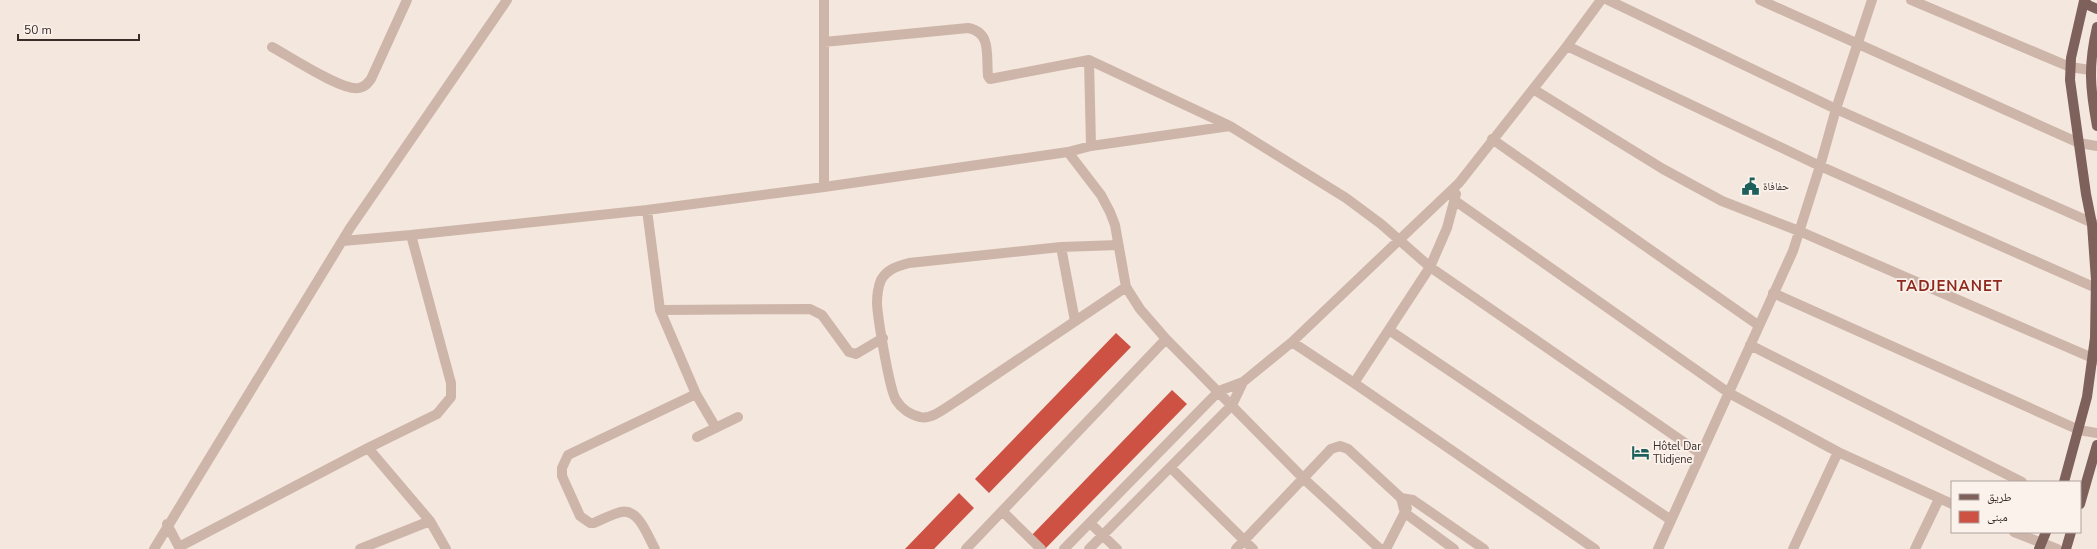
<svg xmlns="http://www.w3.org/2000/svg" width="2097" height="549" font-family="'Nunito Sans','Noto Naskh Arabic',sans-serif">
<rect width="100%" height="100%" fill="#f4e7de"/>
<path fill="#cd5243" d="M1116,333L1131,347L989,493L975,479Z
M1172,390L1187,404L1045,549L1031,536Z
M959,493L974,508L934,549H905Z"/>
<g fill="none" stroke-linecap="round" stroke-linejoin="round">
<path stroke="#ceb5a9" stroke-width="10" d="M824,0V187
M1608,0L1836,109L2097,225
M1760,0L2079,143L2097,146
M1911,0L2070,67L2090,70
M824,42L968,28C992,32 986,56 988,76L990,79L1089,60L1230,126
M1567,46L1820,166L2096,288
M272,47C289,56 343,92 359,88C365,87 368,83 371,79L407,0
M1089,60L1091,146
M1533,89L1663,169L1722,201L1799,231L2097,360
M1492,139L1758,325
M1068,152L1101,195L1110,212L1115,225L1126,287L1140,309L1166,339L1303,478L1380,549
M1454,200L1729,393L1838,452L1952,504
M647,210L660,310L696,394L568,455L562,468V476L580,516L590,523H594C603,519 612,514 621,512C639,508 648,537 655,549
M343,241L411,235
M1118,245L1061,247L909,263C898,266 887,269 881,280C878,287 877,296 877,304C878,319 889,388 896,400C901,408 910,415 920,417C932,420 948,406 958,400L1126,287
M1061,247L1075,321
M1773,293L2079,430L2097,433
M660,310L810,309L822,315L849,352L856,354L883,338
M1389,330L1671,520
M1292,342L1354,383L1595,549
M1750,345L2022,482
M1354,383L1430,267L1447,228L1456,194
M696,394L716,428
M697,437L738,417
M368,448L430,521L446,549
M1171,468L1253,549
M1401,498L1405,513L1454,549
M1002,511L1041,549
M1090,523L1117,549
M167,524L179,547
M2014,532L2057,549
M154,549L350,228L507,0
M180,549L179,547L368,448L437,414L451,397V383L411,235L647,210L824,187L1068,152L1091,146L1230,126L1346,198L1381,224L1430,267L1701,454
M360,549L430,521
M966,549L1166,339
M1064,549L1219,391L1243,382L1292,342L1459,183L1567,46L1601,0
M1089,549L1232,405L1243,382
M1236,549L1331,449L1340,446L1348,449L1401,498L1413,500L1484,549
M1386,549L1407,508
M1658,549L1793,251L1820,166L1836,109L1872,0
M1793,549L1838,452
M1915,549L1939,499"/>
<path stroke="#7d615a" stroke-width="10" d="M2084,0L2088,5L2097,9
M2097,27C2088,66 2090,88 2097,126
M2064,482L2087,397L2095,338L2096,280L2092,224L2086,194L2070,80L2071,58L2084,1
M2080,504L2097,445
M2039,549L2046,532
M2066,549L2071,532"/>
</g>
<defs>
<symbol id="civic-bare" viewBox="-9 -9 18 18"><path d="M-.6-6.5H3V-4.5H.6V-3L4-1V1h2V6H-6V1h2V-1L-.6-3ZM-1.2 2.5V6h2.4V2.5Z" fill="#1c5f5b" stroke="#fbf2ec" stroke-width="2.5" paint-order="stroke"/></symbol>
<symbol id="hotel-bare" viewBox="-9 -9 18 18"><path d="M-6-4.5h1.5V1H6V5H4.5V3h-9V5H-6ZM-4 0a1.8 1.8 0 1 1 3.6 0ZM.5 0V-2.5h3Q6-2.5 6 0Z" fill="#1c5f5b" stroke="#fbf2ec" stroke-width="2.5" paint-order="stroke"/></symbol>
</defs>
<g fill-rule="evenodd">
<use href="#civic-bare" x="1738" y="174" width="25" height="25"/>
<use href="#hotel-bare" x="1628" y="440" width="25" height="25"/>
</g>
<g text-anchor="middle" stroke-width="3.5" stroke-linejoin="round" paint-order="stroke">
<g font-size="11" fill="#3a2c29" stroke="#fbf2ec" text-anchor="start">
<text x="1763" y="190">حفافاة</text>
<text x="1653" y="450">Hôtel Dar<tspan x="1653" dy="13">Tlidjene</tspan></text>
</g>
<g font-size="15" font-weight="bold" letter-spacing="1" fill="#8f291d" stroke="#fbf2ec">
<text x="1950" y="291">TADJENANET</text>
</g>
</g>
<rect x="1951" y="481" width="130" height="52" fill="#fbf2ec" stroke="#aea39e"/>
<rect x="1959" y="494" width="20" height="6" fill="#7d615a" stroke="#aea39e"/>
<text x="1987" y="501" font-size="12" fill="#3a2c29">طريق</text>
<rect x="1959" y="511" width="20" height="12" fill="#cd5243" stroke="#aea39e"/>
<text x="1987" y="521" font-size="12" fill="#3a2c29">مبنى</text>
<path d="M18 34v6h121v-6" fill="none" stroke="#3a2c29" stroke-width="2"/>
<text x="24" y="34" font-size="12" fill="#3a2c29" stroke="#fbf2ec" stroke-width="3" paint-order="stroke">50 m</text>
</svg>
